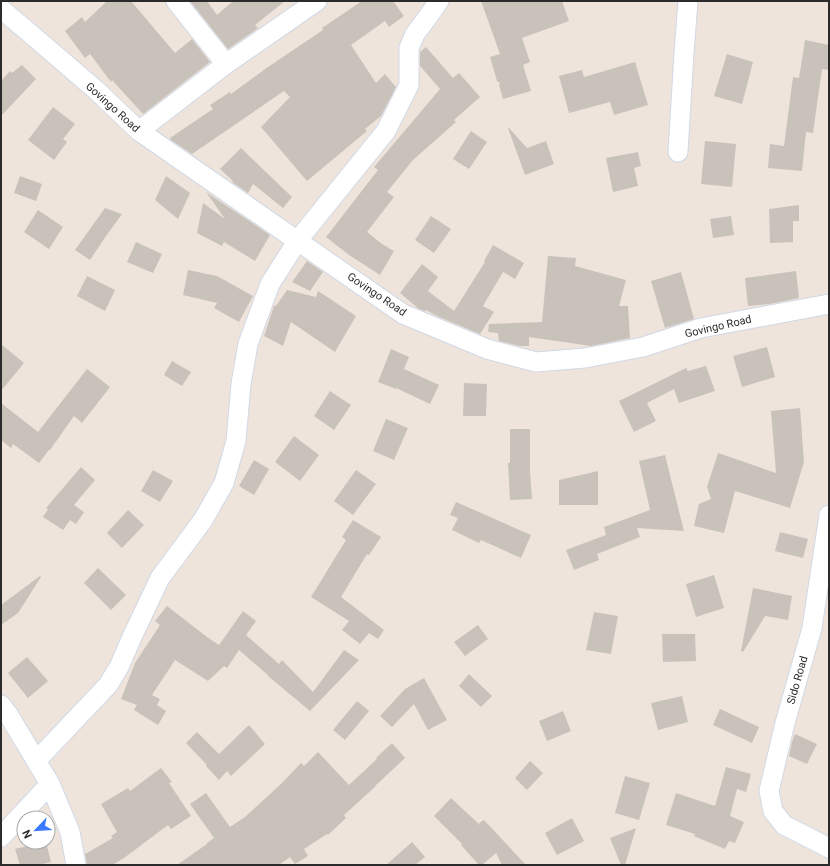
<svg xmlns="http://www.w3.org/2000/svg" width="830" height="866" font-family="Roboto,sans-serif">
<rect width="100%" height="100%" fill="#eee4dc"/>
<path fill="#c9c2bb" d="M107,1H131L175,53L192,39L210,62L143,114L112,80L111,82L90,54L85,58L65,31L82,17L85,22Z
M190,1H207L217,15L233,1H285L255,25L258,28L228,49Z
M362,1H393L404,16L389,27L385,21L351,45L376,83L385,74L396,87L381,116L365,129L367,131L307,181L261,127L290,97L284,91L192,154L171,140L170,138L213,109L210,105L230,92L231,94L268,67L323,30L322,28Z
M481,1H562L569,21L522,38L530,62L523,65L531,91L503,99L499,85L500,83L497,81L490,57L500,54Z
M805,40L829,45V70L822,69L813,133L806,132L802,171L768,168L770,144L784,146L793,77L799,78Z
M426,47L453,78L459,73L480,97L454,120L456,122L413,160L387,192L394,197L367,232L382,244L394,251L380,275L349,255L326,237L378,170L374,167L440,89L420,66V52Z
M727,54L753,62L742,104L714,96Z
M635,62L648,105L614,115L610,102L569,113L559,76L582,70L584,77Z
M22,65L36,79L1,116V81L10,71L12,73Z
M53,107L75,124L63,139L67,142L54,160L28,140Z
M508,128H509L527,148L546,141L554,164L525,175Z
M471,131L487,142L469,169L453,159Z
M705,141L736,144L732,187L701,184Z
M241,148L292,197L283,208L253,184L248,193L232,182L233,181L220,169Z
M638,152L641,166L634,168L638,186L613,192L606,158Z
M20,176L42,184L36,201L14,193Z
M166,176L190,193L178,219L155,200Z
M206,192L270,235L255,261L224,242L222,246L197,233L203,203L225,219Z
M799,205V221H793V242L770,243L769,209Z
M105,208L122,214L106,236L90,260L75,250Z
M38,210L63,227L49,249L24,232Z
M431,216L451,229L434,253L415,240Z
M731,216L734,235L713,238L710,219Z
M136,242L162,254L153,273L127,262Z
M493,245L524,263L515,279L503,272L483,306L494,312L480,334L437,316L426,310L425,311L419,309L400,293L422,264L438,277L428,291L454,311L485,262L484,261Z
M548,256L576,258L575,266L626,280L619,306H628L630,338L591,346L529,337V346H519L499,341L498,333L488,332L489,324L542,322Z
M307,261L323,272L310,291L292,282Z
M188,270L217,276L253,296L239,322L214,308L217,303L183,295Z
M796,271L799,298L770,304L748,306L745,278Z
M681,272L694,319L665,328L651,281Z
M87,276L115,290L105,311L77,296Z
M287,290L316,297L318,291L356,316L335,352L291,322L283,346L264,336L274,306H276Z
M1,344L24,363L1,391Z
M767,347L775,377L742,387L733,356Z
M391,349L409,357L404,369L439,385L430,404L396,388V389L378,382Z
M172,361L191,372L182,386L164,375Z
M706,366L715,391L679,403L674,389L647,403L656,421L634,432L619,401L686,368L688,371Z
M87,369L110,387L82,423L74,416L50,450H49L39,463L13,444L11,448L1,440V403L38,432Z
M464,383L487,384L486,416H463Z
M330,391L351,405L334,430L314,416Z
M800,408L804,462L790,508L735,491L724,533L694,526L699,504L711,499L707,487L718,453L776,473L771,411Z
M386,419L408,428L394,460L373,451Z
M510,429H530V471L532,499L510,500L508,463H510Z
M294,436L319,455L300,481L275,462Z
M665,455L684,531L637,528L640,537L597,554L599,560L574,570L566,550L606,535L604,527L650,510L639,461Z
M254,460L269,469L254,495L239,486Z
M81,467L95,480L74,505L84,512L76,524L70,520L63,530L43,517L48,509L46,508Z
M153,470L173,481L160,502L141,491Z
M356,470L376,484L353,515L334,501Z
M598,471V505H559V480Z
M456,502L531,535L521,558L481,540L479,543L452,530L458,518L450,515Z
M128,510L144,525L122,548L107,533Z
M353,520L381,537L369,555L367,554L341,597L384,630L378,639L369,633L360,644L342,630L349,621L311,597L346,540L342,537Z
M780,532L808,539L803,558L775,551Z
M98,568L126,595L111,610L84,583Z
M714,575L724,608L696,617L686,584Z
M40,576L41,577L18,613L1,625V605Z
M753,588L792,596L788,620L765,616L743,652L741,651Z
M167,606L207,637L219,645L243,611L256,621L246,635L279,664L282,660L313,692L344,650L359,660L310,711L268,676V675L239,650L227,668L224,666L208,681L175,660L152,695L160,699L157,705L166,711L158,725L134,710L137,705L121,699L135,663L160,625L155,621Z
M594,612L618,616L611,654L586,650Z
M478,625L488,639L465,656L454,642Z
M662,634H695L696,661L663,662Z
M27,657L48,681L28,698L8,673Z
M469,674L492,696L481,707L459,686Z
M424,678L447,720L428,730L414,704L392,727L380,716L405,689Z
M682,696L688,722L658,730L651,703Z
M357,701L369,711L345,740L333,730Z
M720,709L759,727L752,743L713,725Z
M563,711L571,731L547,741L539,721Z
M249,725L265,744L231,776L227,771L219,780L206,766L207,765L186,743L197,732L219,754Z
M795,734L817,744L807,764L789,756L792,742Z
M392,743L405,758L375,786H376L344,815L346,818L328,835L327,834L304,849L308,856L295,864L290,857L279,865H177L207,844V843L214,838L190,804L206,793L230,827L245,817L282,783L301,763L304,766L318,752L349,785L377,759L376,758Z
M530,761L543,773L527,790L515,778Z
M726,767L751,774L746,792L737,789L730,816L744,822L735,843L729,841L725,849L694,836L695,834L666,825L676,793L715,806Z
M161,768L172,782L169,783L191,816L171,829L168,825L124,858L112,865H87L85,854L113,838L111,836L117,832L101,804L128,788L130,791Z
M625,776L650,783L639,820L615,813Z
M451,798L481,826L479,823L484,820L526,865H502L496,853L482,865H479L461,845L462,844L434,816Z
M572,818L584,841L557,855L545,833Z
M636,828L625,865H621L610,838Z
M44,842H46L51,862L39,865H20L15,849Z
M412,842L425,857L415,865H386Z"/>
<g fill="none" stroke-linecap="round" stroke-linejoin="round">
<defs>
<path id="minor" d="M176,1L226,64
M1,9L25,29L96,90L139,131L403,314L487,349L536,362L585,358L643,347L701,328L829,304
M139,131L226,64L317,1
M678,152L684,53L688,1
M829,515L812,628L785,723L769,791L773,811L784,825L829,848
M1,705L8,714L50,784L70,832L76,865
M36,761L108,685L119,667L132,637L160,578L203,520L224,483L236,441L241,384L248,344L270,284L298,240L386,131L409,85V48L415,34L427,18L439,1
M1,837L24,812L50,784"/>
</defs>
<use href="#minor" stroke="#d1d8e5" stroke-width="21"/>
<use href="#minor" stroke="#fff" stroke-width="19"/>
</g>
<g text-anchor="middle" stroke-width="3" stroke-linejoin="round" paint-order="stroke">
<g font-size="11" fill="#2b2b2b" stroke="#fff">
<text transform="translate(113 107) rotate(42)" y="4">Govingo Road</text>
<text transform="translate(377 294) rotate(34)" y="4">Govingo Road</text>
<text transform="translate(718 326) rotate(-13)" y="4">Govingo Road</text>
<text transform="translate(797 680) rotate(-74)" y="4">Sido Road</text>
</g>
</g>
<rect width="830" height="866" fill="none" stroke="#2b2b2b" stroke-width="4"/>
<g transform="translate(36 830) rotate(245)"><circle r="19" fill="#ffffff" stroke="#aaaaaa"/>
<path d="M0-3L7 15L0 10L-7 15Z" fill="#3979ff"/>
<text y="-6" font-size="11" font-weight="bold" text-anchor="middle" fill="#2b2b2b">N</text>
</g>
</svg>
